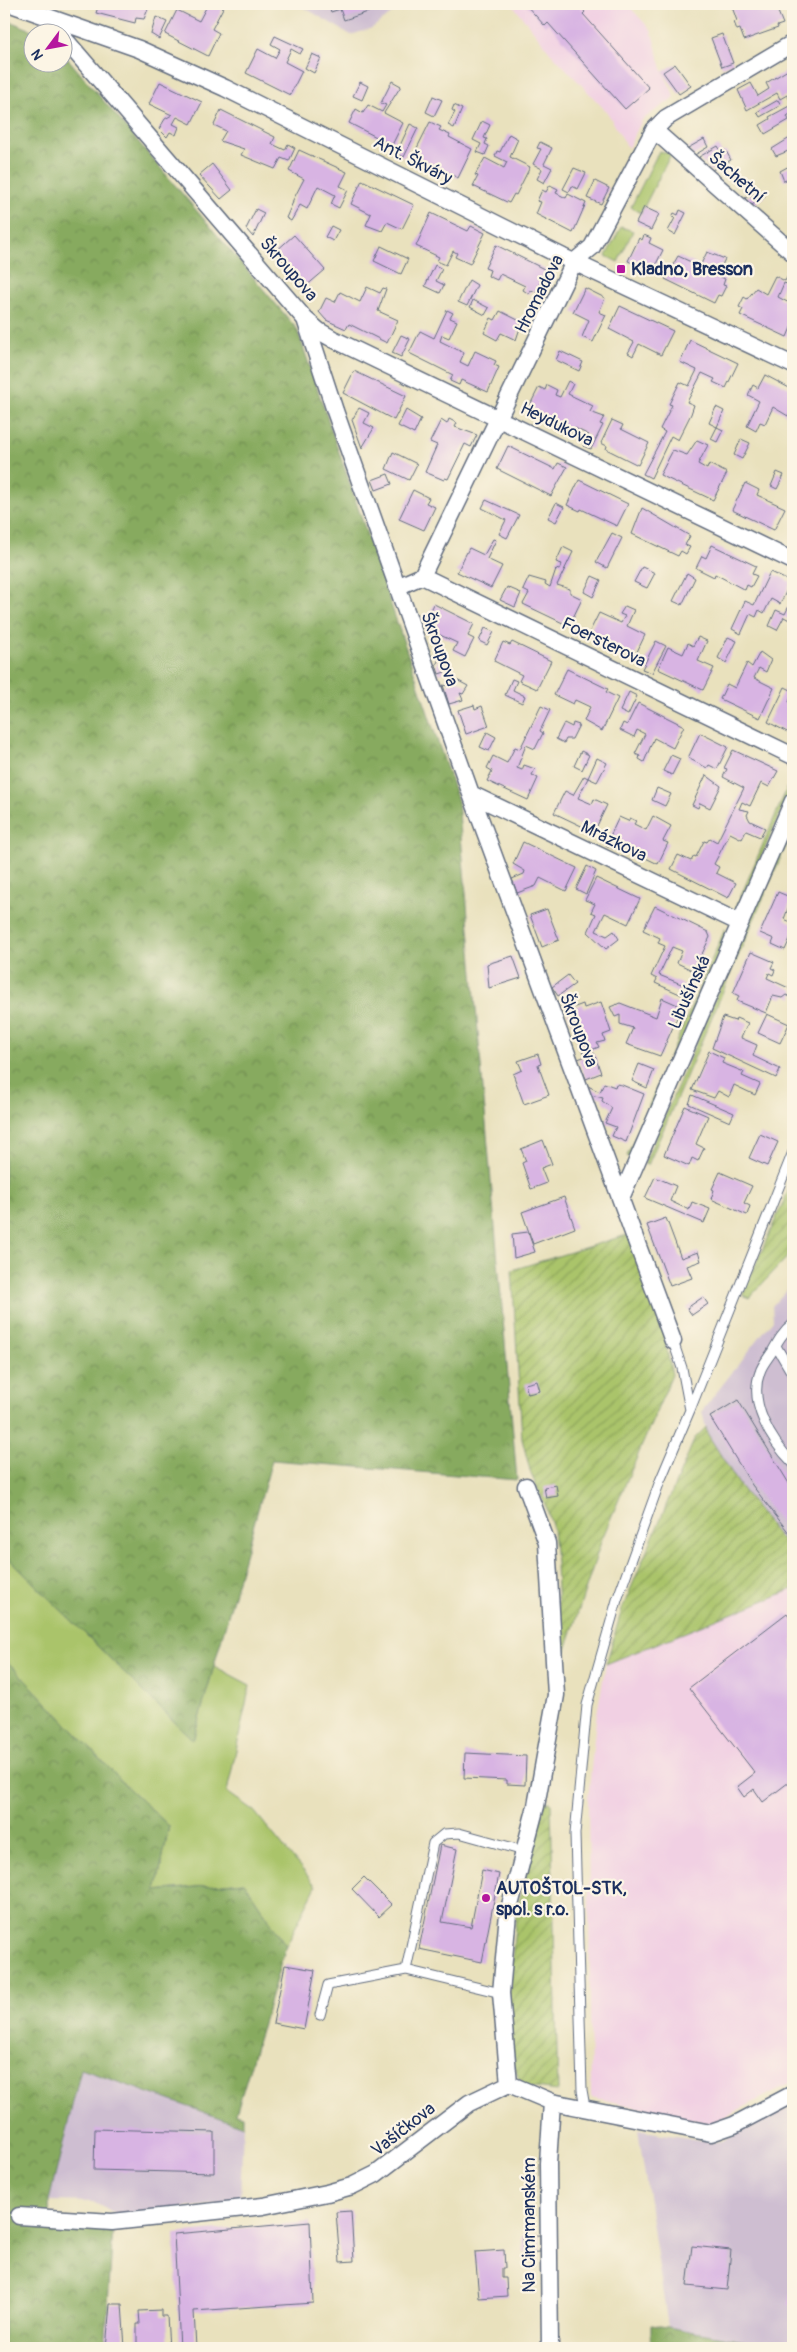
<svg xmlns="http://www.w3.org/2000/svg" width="797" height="2352" font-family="Pangolin,sans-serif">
<defs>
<pattern id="forest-crowns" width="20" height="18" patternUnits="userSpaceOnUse" patternTransform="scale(1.25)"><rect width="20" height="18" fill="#87aa5e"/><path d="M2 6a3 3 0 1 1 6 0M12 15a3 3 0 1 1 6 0" fill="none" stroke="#6e8b51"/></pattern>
<pattern id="garden-furrows" width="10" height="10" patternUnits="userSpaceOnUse" patternTransform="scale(1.25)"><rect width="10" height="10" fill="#aac46a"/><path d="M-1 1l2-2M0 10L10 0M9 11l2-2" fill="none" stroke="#8aa05a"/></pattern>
</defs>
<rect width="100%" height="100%" fill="#fcf5e5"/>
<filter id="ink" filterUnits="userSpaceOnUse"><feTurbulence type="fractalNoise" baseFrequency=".02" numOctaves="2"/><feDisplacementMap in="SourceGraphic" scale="10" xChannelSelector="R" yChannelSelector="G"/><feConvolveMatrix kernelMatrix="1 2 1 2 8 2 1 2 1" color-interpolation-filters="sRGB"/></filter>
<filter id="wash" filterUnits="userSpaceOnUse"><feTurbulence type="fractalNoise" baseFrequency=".0096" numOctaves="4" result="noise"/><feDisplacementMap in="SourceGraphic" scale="20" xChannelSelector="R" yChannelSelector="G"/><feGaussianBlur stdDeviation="1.12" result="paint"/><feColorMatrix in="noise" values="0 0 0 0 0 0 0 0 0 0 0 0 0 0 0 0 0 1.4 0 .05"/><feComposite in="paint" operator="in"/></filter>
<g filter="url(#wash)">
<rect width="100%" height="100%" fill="#e9e1bd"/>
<path fill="#f1d0e3" d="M512,4H627L651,30L663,72L675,97L642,120L628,148L607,112L550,52Z
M793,1589V2082L711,2124L591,2097L588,1800L596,1719L606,1664Z"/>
<path fill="#cebed1" d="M298,4H405L372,28L351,35Z
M793,1283V1555L740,1486L722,1459L707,1433L702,1411L773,1320L772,1306Z
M81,2069L243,2126L240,2202L117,2215L93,2202L49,2201Z
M793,2106V2348H782L668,2327L638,2130L713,2142L722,2141Z"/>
<path fill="#aac46a" stroke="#627a64" d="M659,151L671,154L641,213L631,207Z
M621,227L633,231L618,262L606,256Z
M793,774V783L739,909L734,912Z
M793,818V829L648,1165L644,1164Z
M725,929L727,935L631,1158L627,1156Z
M4,1554L193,1740L214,1666L250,1685L227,1792L254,1811L316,1886L286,1946L244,1882L156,1891L169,1826L130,1790L4,1658Z"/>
<path fill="url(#forest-crowns)" stroke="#516c5e" d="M4,19L37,32H32V62H62L63,53L297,329L458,801L517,1480L272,1460L193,1740L4,1554Z
M4,1658L130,1790L169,1826L156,1891L244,1882L286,1946L236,2114L243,2116V2126L81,2069L49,2201L50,2224L113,2229L105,2348H4Z
M651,2325L668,2327L782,2348H651Z"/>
<path fill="url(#garden-furrows)" stroke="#627a64" d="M793,1180V1251L749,1298L742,1295Z
M630,1234L664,1334L672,1375L602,1539L560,1668L556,1563L553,1529L547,1509L531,1474L522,1439L512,1270Z
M706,1427L707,1433L740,1486L793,1555V1589L606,1664L622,1609L695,1438Z
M545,1801L551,1802L558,2091L527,2087L519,2079L515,2069L508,2005L516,1914Z"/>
<g id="blocks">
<path fill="#d8b4e3" d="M99,4H150L144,19L136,18L135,23L96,13Z
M208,4L224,6L212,29L219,33L208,56L165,34L177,10L199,21Z
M328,4H392L344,20L340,9L331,12Z
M525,4H578L585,12L583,14L649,88L625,109L548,23L545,26Z
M731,4H769L771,9L776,7L783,24L777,26L778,28L744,40L740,29L737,30L734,22L737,21Z
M156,17L167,22L159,39L151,34Z
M722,34L733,63L722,67L711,38Z
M275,36L303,49L300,54L291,49L285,62L302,71L290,95L246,73L258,49L275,58L280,49L271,44Z
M312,54L321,58L314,73L305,68Z
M675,64L691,86L679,94L663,72Z
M793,67V112L787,116L789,120L765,134L760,125L770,119L769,117L793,104L790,100L787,95L780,99L777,93L747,110L738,90L751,83L758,96L769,89L766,83Z
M392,81L401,86L384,113L403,123L392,145L349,123L356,109L363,113L368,105L382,112L386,105L381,103Z
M160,82L202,102L191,124L177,117L173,124L179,127L176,135L170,132L167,137L159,129L165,119L172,115L149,104Z
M360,82L368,86L362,100L353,96Z
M433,96L442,100L434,116L426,112Z
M778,100L781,105L760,117L757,112Z
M454,105L462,109L454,128L448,125L455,112L452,110Z
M221,110L275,137L272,144L285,150L288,144L295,148L289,161L281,158L275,169L241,155L244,149L220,141L226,131L214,125Z
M482,121L490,125L484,138L487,139L485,144L489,146L485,155L477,152L481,144L473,140Z
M430,122L441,127L439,130L450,135L449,137L472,149L458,178L413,156Z
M410,124L418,128L404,157L396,154Z
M509,134L518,139L510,157L530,167L516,195L514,194L509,203L473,186L478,176L475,175L485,158L504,168L507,162L495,156L497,151L500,152Z
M793,136V149L776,156L772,149Z
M704,139L708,147L693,156L688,148Z
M540,142L552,148L544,164L552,168L544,183L537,179L542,169L533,164L541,149L537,148Z
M718,146L722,153L726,151L731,160L710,171L706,163L703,164L699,157Z
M299,150L347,172L340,186L348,190L339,208L331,204L335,195L318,186L307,209L300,205L291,221L286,218L293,202H292L304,179L289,171Z
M212,164L232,190L221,199L199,175Z
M793,164V177L784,181L780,171Z
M574,168L586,173L578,189L572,186L569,192L563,189Z
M362,180L414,205L402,229L387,222L382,231L366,225L371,214L351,204Z
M595,181L609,188L601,204L587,198Z
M550,185L558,189L556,193L566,198L568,194L586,203L573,233L536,214L541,202L537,201L542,190L546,192Z
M760,190L765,197L750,206L745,198Z
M644,207L659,214L651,230L636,223Z
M256,209L264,213L253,237L246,229Z
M680,210L686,213L675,235L668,231L675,218L672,217L674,213L678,215Z
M431,213L468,231L471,226L485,233L470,264L455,257L457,253L453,251L446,265L437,261L439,257L416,246Z
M331,226L339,230L333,241L325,237Z
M294,235L325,270L305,287L275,252Z
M644,235L651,238L649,243L663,250L652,272L628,261L639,238L642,240Z
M496,245L546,270L536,292L531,290L529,294L523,290L525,286L500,274L497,280L488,276L490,270L485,268Z
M381,246L408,259L401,274L374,261Z
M707,252L725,259L717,275L725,279L723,285L726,286L721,296L718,295L714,303L665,279L678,256L700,266Z
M435,265L442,269L436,281L444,285L440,293L425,286Z
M790,272L793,273V278L790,285L784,283L778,297L793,305L791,312L793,313V323L787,337L740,315L743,309L739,307L744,297L747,299L756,288L766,294L775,276L785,281Z
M469,280L477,285L467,306L458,302Z
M367,287L380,293L383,288L386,289L378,311L398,320L387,343L349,324L346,329L326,320L319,312L326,298L335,302L340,292L360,302Z
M585,288L605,298L599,312L606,315L593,342L582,337L589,320L573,312Z
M473,300L489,308L485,315L470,307Z
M620,306L673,331L661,355L639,344L633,356L628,353L634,342L609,329Z
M447,310L453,313L450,318L457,321L449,338L442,335L440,341L464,353L460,362L468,366L475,351L496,361L494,365L499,367L488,392L461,380L459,385L450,381L453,375L409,353L420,331L434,338Z
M500,311L522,322L516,340L501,333L497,340L484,333L491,318L495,320Z
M401,335L410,339L401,357L392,353Z
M690,340L738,363L726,388L713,382L715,379L702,373L687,402L694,405L691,414L678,440L671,436L651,478L643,474L665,432L660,429L672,405L669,404L680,382L689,386L697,370L680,362Z
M560,351L583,362L579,371L556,360Z
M354,371L406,396L394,420L343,393Z
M765,375L793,390L790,397L793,399V406L788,416L773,407L765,424L760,422L756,431L747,426L759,401L748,395L753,385L758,388Z
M568,381L573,384L568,394L593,406L590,412L604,417L600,424L603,425L591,449L583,446L589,435L575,428L573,433L527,411L539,387L545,390L547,385L557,390L555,395L560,397Z
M716,407L724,411L717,427L709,423Z
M359,408L369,413L364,423L374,428L362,448L352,420Z
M406,410L421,419L414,434L398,426Z
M449,419L457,423L455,427L477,435L471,447L465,444L448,479L445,478L444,480L425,472L437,445L430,442L441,420L447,424Z
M612,420L623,425L621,429L649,443L638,465L606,449L607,446L601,443Z
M717,427L723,430L717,442L711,439Z
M741,439L750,443L742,459L734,455Z
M697,440L708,445L698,464L707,469L709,464L727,473L713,500L660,475L673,450L687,455Z
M508,446L555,469L558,463L567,467L551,496L497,469Z
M393,452L417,464L409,480L386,469Z
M777,472L784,475L777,489L771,486Z
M388,474L392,484L376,490L372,480Z
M579,480L628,504L617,526L581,509L580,511L567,505Z
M745,483L759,490L757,495L785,508L774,530L732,510Z
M413,490L429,498L426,503L435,507L424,530L399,519Z
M486,500L519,515L507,538L499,534L506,520L482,508Z
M556,503L564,507L556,522L548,518Z
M642,508L690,536L685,545L690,547L686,554L681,551L678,556L632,534Z
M612,533L622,538L607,568L596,562Z
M493,539L496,540L487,559L502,566L491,588L457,572L469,548L484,555Z
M712,545L756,566L752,574L757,576L751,587L747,585L745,590L715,574L714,577L696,568L702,556L706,558Z
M563,547L573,552L557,585L570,589V593L582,599L569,626L523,604L529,593L523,590L529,577L546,582L545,584L550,587L556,569L559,570L562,564L556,562Z
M642,567L655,573L647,588L634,582Z
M770,572L791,582L780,604L771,599L764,613L759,610L756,617L750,614L741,634L732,629L745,601L754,605Z
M687,573L695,578L682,605L673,601Z
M592,576L601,580L593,597L584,592Z
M507,587L521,593L515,607L500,600Z
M434,604L474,624L468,636L474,639L465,657L453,651L457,643L423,627Z
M790,604L793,606V622L784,617L777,630L769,626L776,610L785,614Z
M625,606L634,610L627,626L645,635L634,658L588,635L599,613L621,623L625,616L620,614Z
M485,628L494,632L487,645L479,641Z
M698,637L707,641L698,661L714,668L703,690L658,669L668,647L683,654L688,643L693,646Z
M728,637L737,641L726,663L718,658Z
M656,641L666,646L652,673L642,669Z
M503,642L510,645L512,642L551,661L537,689L519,681L522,675L494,661Z
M760,652L771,660L766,672L759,668L754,678L774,688L760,718L720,699L727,684L735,688L747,663L752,667Z
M442,653L446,656L442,665L445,672L439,674L436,665Z
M567,669L608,689L606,692L618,698L602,731L584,721L590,707L575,700L573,704L554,695Z
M451,677L468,686L463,694L460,693L463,700L449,704L443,685L448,686Z
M512,679L517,681L513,690L525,696L522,703L505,695Z
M785,687L793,691L789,702L793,703V735L768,722Z
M629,692L637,696L628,715L620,711Z
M638,703L684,726L673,748L654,738L644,762L639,759L640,756L635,754L645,734L637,730L634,737L620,730L623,723L627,725Z
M474,705L475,709L482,706L489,726L466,734L458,710Z
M541,706L550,710L540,731L543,733L535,749L526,745L517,768L522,770L524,765L535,769L532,775L538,778L528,800L487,781L492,771L487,768L493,756L507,763L515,747L520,749Z
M564,723L572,727L573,723L579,725L572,739H566L564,743L556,739Z
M487,732L496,737L489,751L480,747Z
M700,733L728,747L717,769L709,765L707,768L688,758Z
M733,750L778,771L769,787L761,783L750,806L742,802L739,809L749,811L747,815L750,821L765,828L760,837L746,831L742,839L730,833L714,864L719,867L716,873L736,883L728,898L671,869L678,855L691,861L694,856L696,857L704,841L707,842L710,838L717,842L744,788L723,777L727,769L724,768Z
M581,751L589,755L582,770L574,766Z
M671,755L680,759L672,775L663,771Z
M597,758L607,763L597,782L588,778Z
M706,775L721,786L710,808L700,803L698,808L692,805Z
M584,776L588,778L578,798L592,804L594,799L607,805L594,832L554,813L565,791L573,795Z
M657,788L671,794L665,806L652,800Z
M653,816L671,826L663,841L668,843L658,864L617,844L614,849L606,845L619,817L628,821L630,818L636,821L634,824L646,830Z
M523,842L577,868L566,891L540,878L536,886L517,893L512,879L524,874L525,871L513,864Z
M587,866L596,871L586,894L576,889Z
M596,878L640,899L628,924L605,913L596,931L607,936L614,931L619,939L606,949L588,932L596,914L591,912L595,904L585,900Z
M778,892L792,898L784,919L793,923V932L785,950L772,944L774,939L760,933Z
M655,906L708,932L710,937L694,971L677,963L682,951L672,947L659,975L686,986L682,995L655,983L657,979L651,976L665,946L658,943L660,938L643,930Z
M547,909L559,940L542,947L530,915Z
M751,952L774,962L771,968L775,970L773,975L769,973L767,978L793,990V998L786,995L782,998L773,996L766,1013L737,1001L739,996L733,993Z
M513,956L521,978L489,988L487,964Z
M568,975L575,984L558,996L552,987Z
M662,998L680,1006L676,1015L678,1016L660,1056L626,1044L633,1028L620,1024V1015L615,1017L610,1007L620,1003L656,1017Z
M601,1002L611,1032L603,1035L605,1041L597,1043L599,1047L583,1053L567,1010L583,1004L584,1008Z
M767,1014L789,1024L780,1043L758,1033Z
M723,1017L735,1021L736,1018L748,1023L741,1038L757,1045L753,1056L780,1069L776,1078L712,1048Z
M709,1051L724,1058L722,1063L744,1072L742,1076L760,1084L755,1095L734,1085L729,1097L718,1091L714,1098L692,1090Z
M594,1053L601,1073L586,1079L578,1059Z
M538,1054L541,1064L538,1065L549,1095L524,1104L513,1074L522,1070L518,1061Z
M639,1064L654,1070L647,1088L632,1081Z
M604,1083L615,1087L616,1084L622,1085L644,1094L626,1142L612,1136L616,1127L605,1123L612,1108L602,1101L603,1098L591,1095L588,1086L600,1092Z
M692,1095L734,1113L730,1122L689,1104Z
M685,1106L708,1116L696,1144L704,1148L698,1161L692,1158L689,1166L664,1155Z
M760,1134L778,1142L767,1166L749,1158Z
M543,1140L552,1164L541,1168L547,1183L531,1189L522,1163L526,1161L521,1149Z
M720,1172L752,1186L744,1203L750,1206L747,1215L711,1199L714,1190L712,1189Z
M655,1177L676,1186L670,1201L689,1210L692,1202L710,1209L704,1223L645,1198Z
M564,1197L575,1228L533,1244L522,1212Z
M666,1218L681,1258L698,1252L701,1261L687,1266L692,1278L670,1286L647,1225Z
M528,1232L535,1252L514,1258L512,1234Z
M703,1297L708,1304L692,1315L687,1308Z
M537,1381L540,1391L528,1394L525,1384Z
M738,1400L793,1490V1538L752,1485L710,1417Z
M556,1485L558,1496L546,1498L544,1487Z
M787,1613L793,1622V1779L763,1802L754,1789L744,1797L737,1787L755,1773L689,1688Z
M465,1753L526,1756L525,1785L507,1784V1780L464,1778Z
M440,1845L457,1849L442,1922L471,1927L482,1870L499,1874L482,1962L419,1949Z
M364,1877L392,1905L379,1917L352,1889Z
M285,1965L315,1970L304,2029L273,2023Z
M95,2129L214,2132V2173L94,2170Z
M351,2211L354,2261L340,2262L336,2212Z
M310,2222L313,2303L194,2311L196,2348H180L174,2234Z
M540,2235V2252L523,2253L522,2236Z
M692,2246L731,2250L727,2290L687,2286Z
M504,2250L505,2268H502V2278H506L507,2296L479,2298L475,2252Z
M792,2274H793V2304H789Z
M110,2304H122L125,2348H106Z
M161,2310V2316H167L169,2348H137V2324H140L139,2311Z"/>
</g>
</g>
<g filter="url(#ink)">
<use href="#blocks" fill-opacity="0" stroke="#636d7f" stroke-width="1"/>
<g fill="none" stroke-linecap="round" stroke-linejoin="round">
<defs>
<path id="lane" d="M793,1324C783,1332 778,1341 772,1352C768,1358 762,1365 760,1372C748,1403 771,1441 793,1463
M776,1346L793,1375
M690,1410L793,1152
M501,1993L406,1970L433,1843L444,1834L459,1833L524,1851
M320,2015L328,1985L406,1970
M585,2107L582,2090L575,1834L587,1705L617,1600L660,1481L690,1410L682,1368L673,1341"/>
<path id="street" d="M11,4L139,49L225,88L563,257L793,365
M62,36L305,319L335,411L471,794L673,1341
M654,130L793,253
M305,319L319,331L333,339L793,561
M422,576L574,262L592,247L654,130L666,118L793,43
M397,587L422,576L793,756
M471,794L740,923
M621,1198L793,801
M509,2084L501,1993L508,1913L536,1806L556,1695L547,1543L526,1486
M19,2216L112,2222L263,2206L327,2193L352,2186L376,2174L469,2103L509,2084L552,2102L711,2133L734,2125L793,2094
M550,2348L548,2163L552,2102"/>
</defs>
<use href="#lane" stroke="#636d7f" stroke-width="11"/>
<use href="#street" stroke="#636d7f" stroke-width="19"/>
<use href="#lane" stroke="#fff" stroke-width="9"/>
<use href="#street" stroke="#fff" stroke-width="16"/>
</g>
</g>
<g fill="#b5179e" stroke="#fcf5e5" stroke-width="2">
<rect x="616" y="264" width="10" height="10" rx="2.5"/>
<circle cx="486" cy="1898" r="5"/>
</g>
<g text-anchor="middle" stroke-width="4.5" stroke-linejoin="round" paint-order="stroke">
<g font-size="18" fill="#1b2f5e" stroke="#fcf5e5">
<text transform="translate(413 160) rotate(27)" y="6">Ant. Škváry</text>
<text transform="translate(737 177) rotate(41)" y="6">Šachetní</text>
<text transform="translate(289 269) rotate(49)" y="6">Škroupova</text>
<text transform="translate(539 294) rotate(-63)" y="6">Hromadova</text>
<text transform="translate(557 424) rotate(26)" y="6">Heydukova</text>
<text transform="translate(604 642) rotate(26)" y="6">Foersterova</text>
<text transform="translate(440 649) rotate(70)" y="6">Škroupova</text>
<text transform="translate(614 841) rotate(26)" y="6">Mrázkova</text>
<text transform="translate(689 992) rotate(-66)" y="6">Libušínská</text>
<text transform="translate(579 1030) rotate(69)" y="6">Škroupova</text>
<text transform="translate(403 2129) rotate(-38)" y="6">Vašíčkova</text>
<text transform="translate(529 2225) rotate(-90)" y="6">Na Cimrmanském</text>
</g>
<g font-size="18" font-weight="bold" fill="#1b2f5e" stroke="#fcf5e5" text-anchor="start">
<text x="631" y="275">Kladno, Bresson</text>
<text x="496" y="1894">AUTOŠTOL-STK,<tspan x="496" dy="21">spol. s r.o.</tspan></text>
</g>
</g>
<rect width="797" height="2352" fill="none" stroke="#fcf5e5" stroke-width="20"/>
<g transform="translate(48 48) rotate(238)"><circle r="24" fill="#fcf5e5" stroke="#a2a6af"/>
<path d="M0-4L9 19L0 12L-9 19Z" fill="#b5179e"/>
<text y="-8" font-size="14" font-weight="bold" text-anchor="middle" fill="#1b2f5e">N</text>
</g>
</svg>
